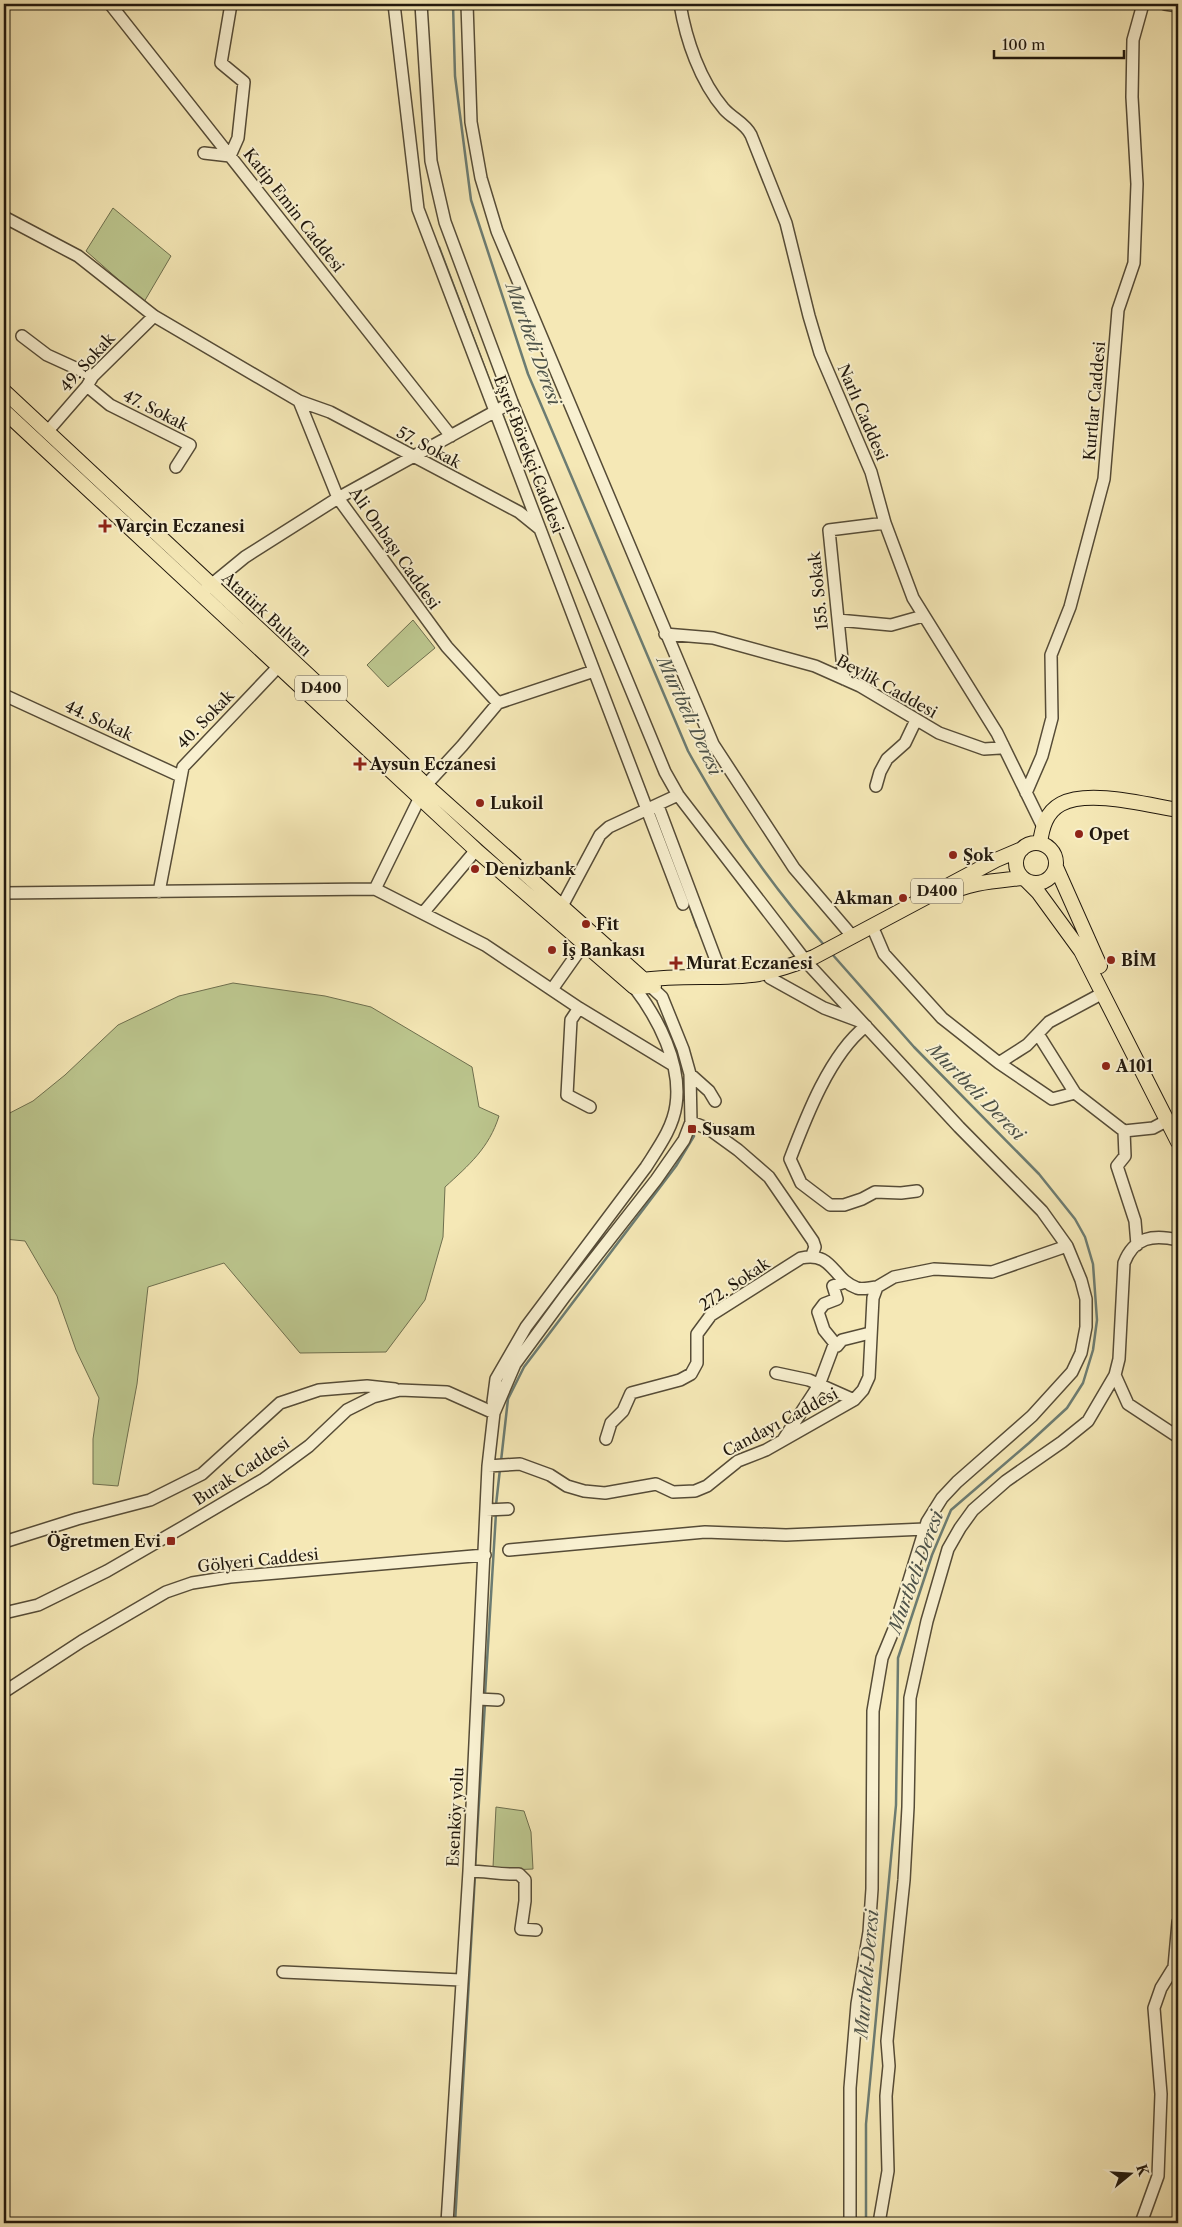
<svg xmlns="http://www.w3.org/2000/svg" width="1182" height="2227" font-family="'Libre Caslon Text',serif">
<rect width="100%" height="100%" fill="#f5e8b6"/>
<filter id="stains"><feTurbulence type="fractalNoise" baseFrequency=".004" numOctaves="4"/><feColorMatrix values="0 0 0 0 .2 0 0 0 0 .09 0 0 0 0 .02 0 0 0 .5 -.17"/></filter>
<radialGradient id="worn" r=".72"><stop offset=".6" stop-color="#630" stop-opacity="0"/><stop offset="1" stop-color="#630" stop-opacity=".3"/></radialGradient>
<path fill="#bcc68e" stroke="#6e6f4e" d="M113,208L171,256L144,302L86,251Z
M413,620L435,648L388,687L367,665Z
M233,983L325,996L371,1007L472,1067L479,1107L499,1116C489,1148 469,1165 445,1187L443,1237L425,1300L386,1352L300,1353L224,1263L148,1287L137,1384L118,1486L93,1484V1439L99,1398L76,1350L57,1296L25,1241L4,1239V1116L33,1101L65,1075L118,1025L179,996Z
M496,1807L524,1811L531,1832L533,1869L510,1870L493,1867Z"/>
<g fill="none" stroke-linecap="round" stroke-linejoin="round">
<path stroke="#6c7c72" stroke-width="2.5" d="M453,4L455,76L471,200L528,374L688,751C726,820 772,887 825,946
M439,247L499,406
M501,411L508,429
M688,902L697,927
M832,954L914,1047L1039,1174L1075,1219L1085,1237L1093,1264L1097,1320L1093,1350L1083,1383L1067,1408L1029,1443L951,1510L932,1555L898,1658L896,1805L866,2124V2223
M501,1461L508,1399L524,1367L676,1166L694,1136
M496,1505L500,1469
M485,1695L496,1513
M475,1867L485,1703
M455,2223L475,1875"/>
<defs>
<path id="minor" d="M110,4L451,436
M394,4L418,209L683,904
M421,4L431,161L445,222L512,402L665,772L678,795L805,960
M467,4L471,122L481,178L497,231L713,744L794,868L853,937
M680,4C686,40 700,81 724,109C733,119 745,123 751,135L786,223L809,316L820,353L871,472L885,523L913,598L997,733L1043,827
M1165,4L1178,6
M204,153L230,156L238,138L244,82L221,63L231,4
M4,217L78,256L154,316L299,401L338,498L447,647L498,703L594,671
M22,336L47,355L93,376
M87,386L110,405L190,445L176,467
M299,401L330,412L519,512L540,529
M47,432L87,386L93,376L154,316
M206,589L245,557L338,498L512,402
M838,620L891,625L923,616
M665,634L713,638L815,666L860,686L939,733L984,749L1000,748L1003,745
M844,679L829,530L885,523
M4,695L180,776
M876,786L880,772L887,759L905,743L916,720
M1026,793L1042,756L1052,718L1051,655L1070,607L1104,479L1118,310L1134,263L1137,184L1132,97L1133,40L1143,4
M658,806L722,976
M375,889L426,785L462,746L498,703
M159,892L183,767L278,667
M4,893L375,889L485,945L579,1008L673,1065
M561,908L600,835L609,827L678,795
M423,913L476,850
M875,933L884,954L942,1018L999,1063L1027,1045L1049,1022L1103,993
M810,966L959,1127L1042,1211L1067,1246L1081,1280L1086,1299V1327L1081,1353L1072,1372L1032,1416L957,1482L942,1498L927,1522L894,1629L882,1658L873,1711L872,1889L869,1932L857,2004L850,2088V2223
M770,978L824,1008L859,1021
M553,988L584,944
M579,1008L571,1020L567,1095L590,1107
M866,1026C830,1054 806,1117 790,1159L801,1183L830,1205H844L862,1199L875,1192L901,1193L917,1191
M1038,1034L1075,1093L1124,1131L1153,1128L1168,1120
M999,1063L1052,1099L1075,1093
M690,1074L709,1091L715,1101
M691,1122L709,1129L738,1150L769,1177L813,1241L815,1247L812,1255
M1124,1131L1125,1156L1117,1166L1135,1221L1137,1245
M1178,1240C1153,1234 1134,1237 1124,1263L1119,1359L1115,1375L1128,1404L1178,1437
M845,1282L833,1286L837,1299L824,1304L818,1312L824,1330L837,1346L842,1340L870,1333
M776,1373L809,1380L854,1400
M493,1402L496,1379L526,1327L646,1167C658,1148 673,1128 676,1105C682,1064 658,1018 634,987
M606,1439L611,1423L623,1411L631,1393L680,1380L691,1374L697,1363V1334L711,1315L801,1258C833,1251 832,1279 857,1288C863,1290 871,1287 877,1287
M783,1440L819,1385L834,1345
M488,1466L520,1464L550,1475L567,1486L584,1491L605,1493L656,1484L673,1492L695,1491L707,1486L738,1461L766,1450L854,1400L863,1390L869,1377L873,1298L877,1287L894,1277L934,1269L992,1272L1067,1246
M486,1510L508,1509
M4,1542L77,1519L150,1500L202,1474L280,1403L319,1390L367,1386L395,1389
M509,1550L705,1532L786,1535L925,1529
M4,1613L38,1605L107,1571L183,1527L264,1479L309,1446L347,1410L373,1397L400,1390L447,1392L494,1413
M4,1692L82,1641L166,1592L192,1583L230,1577L485,1555
M478,1699L498,1700
M469,1871C486,1871 502,1875 519,1874L525,1880V1901L521,1929L536,1930
M283,1972L461,1980
M447,2223L469,1871L488,1466L494,1413L515,1364L565,1296L656,1180L684,1140L691,1122L690,1074L683,1049L662,997L647,983
M879,2223L888,2171L886,2096L889,2066L887,2041L904,1880L908,1807L910,1698L927,1621L948,1549L960,1528L973,1510L1006,1481L1062,1442L1088,1421L1115,1375
M1141,2223L1158,2176L1161,2094L1154,2008L1161,1988L1174,1967L1178,1922"/>
<path id="major" d="M4,391L426,785L644,980C682,974 721,980 759,974C778,970 796,964 814,957L996,860L1022,849
M4,411L476,850L634,987L654,986
M1040,843C1042,828 1046,812 1061,804C1089,789 1147,805 1178,810
M1016 863a20 20 0 1 1 40 0a20 20 0 1 1-40 0Z
M1056,867L1100,966
M1027,881L1038,892L1081,951L1178,1142
M946,895C969,882 997,881 1022,878"/>
</defs>
<use href="#minor" stroke="#564c37" stroke-width="14"/>
<use href="#major" stroke="#21180d" stroke-width="16"/>
<use href="#minor" stroke="#f8f0d0" stroke-width="11"/>
<use href="#major" stroke="#f5e8b6" stroke-width="14"/>
</g>
<g fill="#8f2418" stroke="#f8f0d0" stroke-width="2">
<path d="M102.5 518.5h5v5h5v5h-5v5h-5v-5h-5v-5h5z"/>
<path d="M357.5 756.5h5v5h5v5h-5v5h-5v-5h-5v-5h5z"/>
<circle cx="480" cy="803" r="5"/>
<circle cx="1079" cy="834" r="5"/>
<circle cx="953" cy="855" r="5"/>
<circle cx="475" cy="869" r="5"/>
<circle cx="903" cy="898" r="5"/>
<circle cx="586" cy="924" r="5"/>
<circle cx="552" cy="950" r="5"/>
<circle cx="1111" cy="960" r="5"/>
<path d="M673.5 955.5h5v5h5v5h-5v5h-5v-5h-5v-5h5z"/>
<circle cx="1106" cy="1066" r="5"/>
<rect x="687" y="1124" width="10" height="10" rx="2.5"/>
<rect x="166" y="1536" width="10" height="10" rx="2.5"/>
</g>
<g text-anchor="middle" stroke-width="4" stroke-linejoin="round" paint-order="stroke">
<g fill="#f8f0d0" stroke="#625948" stroke-width="1">
<rect x="295" y="675.5" width="52" height="25" rx="4"/>
<rect x="911" y="878.5" width="52" height="25" rx="4"/>
</g>
<g font-size="15" font-weight="bold" fill="#21180d">
<text x="321" y="693">D400</text>
<text x="937" y="896">D400</text>
</g>
<g font-size="16" fill="#21180d" stroke="#f8f0d0">
<text transform="translate(294 210) rotate(52)" y="6">Katip Emin Caddesi</text>
<text transform="translate(87 362) rotate(-48)" y="6">49. Sokak</text>
<text transform="translate(1094 401) rotate(-85)" y="6">Kurtlar Caddesi</text>
<text transform="translate(156 410) rotate(27)" y="6">47. Sokak</text>
<text transform="translate(863 412) rotate(67)" y="6">Narlı Caddesi</text>
<text transform="translate(429 447) rotate(28)" y="6">57. Sokak</text>
<text transform="translate(529 454) rotate(69)" y="6">Eşref Börekçi Caddesi</text>
<text transform="translate(395 548) rotate(55)" y="6">Ali Onbaşı Caddesi</text>
<text transform="translate(818 591) rotate(-96)" y="6">155. Sokak</text>
<text transform="translate(267 614) rotate(43)" y="6">Atatürk Bulvarı</text>
<text transform="translate(887 686) rotate(29)" y="6">Beylik Caddesi</text>
<text transform="translate(205 719) rotate(-46)" y="6">40. Sokak</text>
<text transform="translate(99 720) rotate(25)" y="6">44. Sokak</text>
<text transform="translate(734 1284) rotate(-34)" y="6">272. Sokak</text>
<text transform="translate(780 1422) rotate(-28)" y="6">Candayı Caddesi</text>
<text transform="translate(241 1471) rotate(-33)" y="6">Burak Caddesi</text>
<text transform="translate(258 1560) rotate(-6)" y="6">Gölyeri Caddesi</text>
<text transform="translate(455 1817) rotate(-87)" y="6">Esenköy yolu</text>
</g>
<g font-size="16" font-weight="bold" fill="#21180d" stroke="#f8f0d0" text-anchor="start">
<text x="115" y="532">Varçin Eczanesi</text>
<text x="370" y="770">Aysun Eczanesi</text>
<text x="490" y="809">Lukoil</text>
<text x="1089" y="840">Opet</text>
<text x="963" y="861">Şok</text>
<text x="485" y="875">Denizbank</text>
<text x="893" y="904" text-anchor="end">Akman</text>
<text x="596" y="930">Fit</text>
<text x="562" y="956">İş Bankası</text>
<text x="1121" y="966">BİM</text>
<text x="686" y="969">Murat Eczanesi</text>
<text x="1116" y="1072">A101</text>
<text x="702" y="1135">Susam</text>
<text x="161" y="1547" text-anchor="end">Öğretmen Evi</text>
</g>
<g font-size="18" font-style="italic" fill="#4d5248" stroke="#f8f0d0">
<text transform="translate(533 344) rotate(70)" y="6">Murtbeli Deresi</text>
<text transform="translate(689 716) rotate(65)" y="6">Murtbeli Deresi</text>
<text transform="translate(976 1092) rotate(45)" y="6">Murtbeli Deresi</text>
<text transform="translate(916 1572) rotate(-70)" y="6">Murtbeli Deresi</text>
<text transform="translate(867 1974) rotate(-85)" y="6">Murtbeli Deresi</text>
</g>
</g>
<rect width="1182" height="2227" fill="none" stroke="#f5e8b6" stroke-width="20"/>
<rect x="5" y="5" width="1172" height="2217" fill="none" stroke="#21180d" stroke-width="2.5"/>
<rect x="10" y="10" width="1162" height="2207" fill="none" stroke="#21180d"/>
<g transform="translate(1130 2174) rotate(72)" stroke="#f8f0d0" stroke-width="4" paint-order="stroke">
<path d="M0-4L9 19L0 12L-9 19Z" fill="#21180d"/>
<text y="-8" font-size="14" font-weight="bold" text-anchor="middle" fill="#21180d">K</text>
</g>
<path d="M994 50v8h130v-8" fill="none" stroke="#21180d" stroke-width="2.5"/>
<text x="1002" y="50" font-size="15" fill="#21180d" stroke="#f8f0d0" stroke-width="4" paint-order="stroke">100 m</text>
<rect width="100%" height="100%" filter="url(#stains)"/>
<rect width="100%" height="100%" fill="url(#worn)"/>
</svg>
